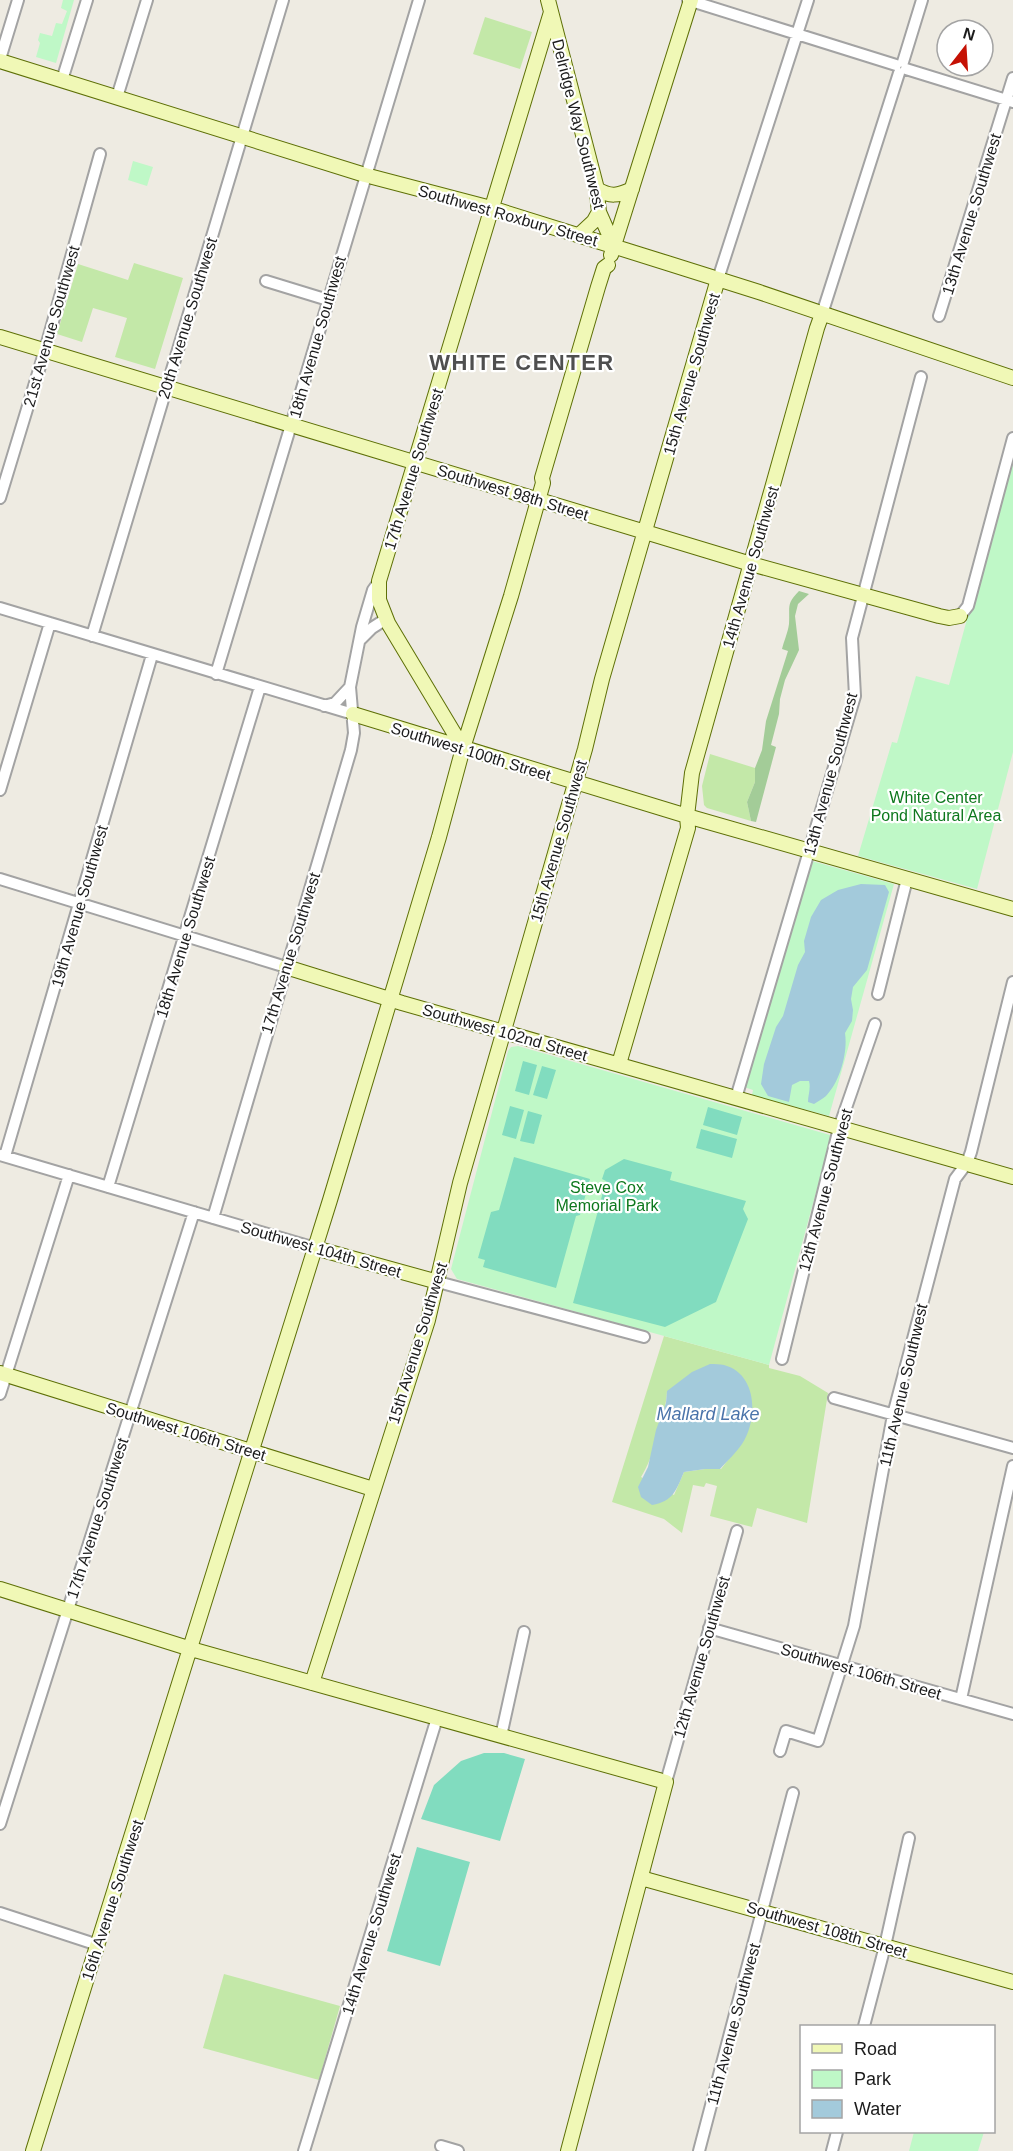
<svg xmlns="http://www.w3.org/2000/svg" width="1013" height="2151" font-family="Arial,sans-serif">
<rect width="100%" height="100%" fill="#eeebe2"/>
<path fill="#c3e8a8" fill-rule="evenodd" d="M485,17L532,32L520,69L473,54Z
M134,263L183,278L155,369L115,357L127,318L93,308L82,342L57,334L78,264L128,280Z
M710,754L755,768V782L747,802L751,821L707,808L704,805L702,786Z
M664,1336L769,1365V1368L800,1376L828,1393L807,1523L757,1508L752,1527L710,1516L717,1486L706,1483L704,1487L693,1485L682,1533L664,1519L612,1502ZM667,1391L731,1456L721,1469H705L684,1472L674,1495L641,1477C653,1459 666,1413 667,1391Z
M224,1974L340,2006L319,2080L203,2048Z"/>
<path fill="#a3cc98" d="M799,591L809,594L798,604L795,616L799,650L785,680L780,699L779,714L771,745L776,747L756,822L751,821L747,802L755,782V768L762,750L766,721L788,651L782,649C784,641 788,632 789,624C790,606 786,604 799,591Z"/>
<path fill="#bff8c7" d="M63,0H74L56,63L36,57L40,43L38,40L40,33L52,36L56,23L62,24L67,11L61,8Z
M133,161L153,167L147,186L128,180Z
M1013,451V752L977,889L858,856L892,742L897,743L916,676L949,685Z
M812,861L894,884L829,1116L752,1095L753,1090L744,1087Z
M518,1046L830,1135V1141L769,1365L457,1279L451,1269L508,1051L511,1047Z
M914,2132H984L978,2151H909Z"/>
<path fill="#81dcbf" d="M523,1061L537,1065L529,1095L515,1091Z
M542,1066L556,1070L547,1099L533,1095Z
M510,1106L524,1110L516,1139L502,1135Z
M708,1107L742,1117L737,1135L703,1125Z
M528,1111L542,1115L534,1144L520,1141Z
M701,1129L737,1139L732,1158L696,1148Z
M514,1157L590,1179L580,1215L576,1216L556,1288L483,1267L485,1260L478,1258L491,1212L499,1210Z
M624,1159L672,1172L670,1180L746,1201L743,1209L748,1219L716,1302L665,1327L573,1303L606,1181L602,1179L605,1170Z
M484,1753H504L525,1759L500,1841L421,1819L434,1785L461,1761Z
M417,1847L470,1862L440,1966L387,1951Z"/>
<path fill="#a3cadb" d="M861,884L885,885L889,892L867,970L853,987L851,999L853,1010L852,1021L845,1033C848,1052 840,1082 826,1096C823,1099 818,1101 814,1104L808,1102C808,1095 811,1088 809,1081H800L792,1085L789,1102L768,1096L761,1084L764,1064L776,1027L783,1016L798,965L805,952L804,941L811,917L821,900L838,890Z
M710,1364C715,1364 720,1364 724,1365C758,1374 758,1420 742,1444C736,1453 727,1461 720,1469H705L684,1472C676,1490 674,1501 652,1505L641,1497L638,1487L648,1467L656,1430L666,1403L667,1391L692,1372Z"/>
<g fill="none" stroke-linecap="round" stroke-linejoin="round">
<defs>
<path id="street" d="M688,0L896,65
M0,59L18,0
M903,62L922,0
M906,69L1013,102
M62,80L87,0
M117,97L147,0
M718,279L808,0
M266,281L328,300
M822,314L899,73
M939,316L1013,78
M0,498L45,350L100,154
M0,608L353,714
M960,616L968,606L1013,438
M92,636L283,0
M361,639L372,628L386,619
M216,674L419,0
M324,706L335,703L350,687
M0,790L50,623
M0,879L286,967
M878,994L907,879
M736,1098L855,696L852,638L921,377
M0,1155L315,1248
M5,1156L152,655
M108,1187L260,687
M213,1218L351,750L354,733L350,687L362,627L373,590L378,583
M438,1282L644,1337
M782,1359L839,1128L875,1024
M0,1394L69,1175
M834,1398L1013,1448
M709,1628L1013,1714
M961,1699L1013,1466
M501,1736L524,1632
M780,1751L786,1731L818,1741L854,1626L893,1415L955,1179L967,1163L971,1152L1013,982
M666,1782L737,1531
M0,1824L194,1212
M0,1913L98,1945
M864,2026L885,1946L909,1838
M441,2146L458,2151
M304,2151L437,1718
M699,2151L793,1793
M832,2151L837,2132"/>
<path id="secondary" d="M548,0L596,185L599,212L614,246
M0,61L365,175L491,208L667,263L759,292L1013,378
M597,189C610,197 618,196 632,189
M579,235L594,221L599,212
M611,255L691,0
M0,337L751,564L939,616L949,618L960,616
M353,714L687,816L1013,909
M463,748L388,623L379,600V581L551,12
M286,967L402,1003L1013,1177
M619,1064L688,828L687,816L692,773L817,328L822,314
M315,1248L438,1282
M0,1373L373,1489
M0,1589L191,1649L666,1782L568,2151
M312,1683L428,1320L460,1183L585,749L602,679L718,279
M641,1878L1013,1982
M33,2151L330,1200L439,837L463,748L511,596L543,483L542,478L598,287L604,268L608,265"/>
</defs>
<use href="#street" stroke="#a3a3a3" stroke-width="14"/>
<use href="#secondary" stroke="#5e7007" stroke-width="16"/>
<use href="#street" stroke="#fff" stroke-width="10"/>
<use href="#secondary" stroke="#f0f8b6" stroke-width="14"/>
</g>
<g text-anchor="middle" stroke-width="4.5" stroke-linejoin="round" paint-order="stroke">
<g font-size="16" fill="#1c1c1c" stroke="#fff">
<text transform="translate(579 124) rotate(76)" y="6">Delridge Way Southwest</text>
<text transform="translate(971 214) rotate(-73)" y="6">13th Avenue Southwest</text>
<text transform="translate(508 215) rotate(16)" y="6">Southwest Roxbury Street</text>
<text transform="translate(187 318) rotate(-73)" y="6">20th Avenue Southwest</text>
<text transform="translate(51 326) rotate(-74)" y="6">21st Avenue Southwest</text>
<text transform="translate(317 337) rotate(-74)" y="6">18th Avenue Southwest</text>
<text transform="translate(691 374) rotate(-74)" y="6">15th Avenue Southwest</text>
<text transform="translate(413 469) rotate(-73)" y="6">17th Avenue Southwest</text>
<text transform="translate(513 492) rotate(17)" y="6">Southwest 98th Street</text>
<text transform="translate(750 567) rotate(-74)" y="6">14th Avenue Southwest</text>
<text transform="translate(471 751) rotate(17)" y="6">Southwest 100th Street</text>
<text transform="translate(830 774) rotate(-75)" y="6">13th Avenue Southwest</text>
<text transform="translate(558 841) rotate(-74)" y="6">15th Avenue Southwest</text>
<text transform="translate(79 906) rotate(-74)" y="6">19th Avenue Southwest</text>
<text transform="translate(185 937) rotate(-73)" y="6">18th Avenue Southwest</text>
<text transform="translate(290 953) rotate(-73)" y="6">17th Avenue Southwest</text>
<text transform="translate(505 1032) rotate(16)" y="6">Southwest 102nd Street</text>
<text transform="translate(825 1190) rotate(-75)" y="6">12th Avenue Southwest</text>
<text transform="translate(321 1249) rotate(16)" y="6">Southwest 104th Street</text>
<text transform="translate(417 1343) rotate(-73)" y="6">15th Avenue Southwest</text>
<text transform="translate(903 1385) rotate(-77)" y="6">11th Avenue Southwest</text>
<text transform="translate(186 1431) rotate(17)" y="6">Southwest 106th Street</text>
<text transform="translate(97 1518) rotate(-72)" y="6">17th Avenue Southwest</text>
<text transform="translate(701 1657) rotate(-74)" y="6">12th Avenue Southwest</text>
<text transform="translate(861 1671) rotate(16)" y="6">Southwest 106th Street</text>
<text transform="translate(112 1900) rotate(-72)" y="6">16th Avenue Southwest</text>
<text transform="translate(827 1929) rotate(16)" y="6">Southwest 108th Street</text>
<text transform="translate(371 1934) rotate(-73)" y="6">14th Avenue Southwest</text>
<text transform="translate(733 2024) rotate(-75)" y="6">11th Avenue Southwest</text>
</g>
<g font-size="16" fill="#0d781d" stroke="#fff">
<text x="936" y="803">White Center<tspan x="936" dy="18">Pond Natural Area</tspan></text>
<text x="607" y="1193">Steve Cox<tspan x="607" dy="18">Memorial Park</tspan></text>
</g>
<g font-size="18" font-style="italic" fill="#4b74aa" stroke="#fff">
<text x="708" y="1420">Mallard Lake</text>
</g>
<g font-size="22" font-weight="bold" letter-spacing="1.5" fill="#4f4f4f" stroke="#fff">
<text x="522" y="370">WHITE CENTER</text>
</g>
</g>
<rect x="800" y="2025" width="195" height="108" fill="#ffffff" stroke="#a4a4a4" stroke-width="1.5"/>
<rect x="812" y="2044" width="30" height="9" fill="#f0f8b6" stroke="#a4a4a4" stroke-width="1.5"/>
<text x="854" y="2055" font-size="18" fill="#1c1c1c">Road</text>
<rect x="812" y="2070" width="30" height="18" fill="#bff8c7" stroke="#a4a4a4" stroke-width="1.5"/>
<text x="854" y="2085" font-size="18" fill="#1c1c1c">Park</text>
<rect x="812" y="2100" width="30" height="18" fill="#a3cadb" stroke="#a4a4a4" stroke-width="1.5"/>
<text x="854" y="2115" font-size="18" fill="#1c1c1c">Water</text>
<g transform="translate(965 48) rotate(17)"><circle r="28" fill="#ffffff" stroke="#a4a4a4" stroke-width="1.5"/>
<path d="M0-4.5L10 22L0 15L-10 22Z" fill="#c51104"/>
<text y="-9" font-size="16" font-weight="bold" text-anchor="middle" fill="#1c1c1c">N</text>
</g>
</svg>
